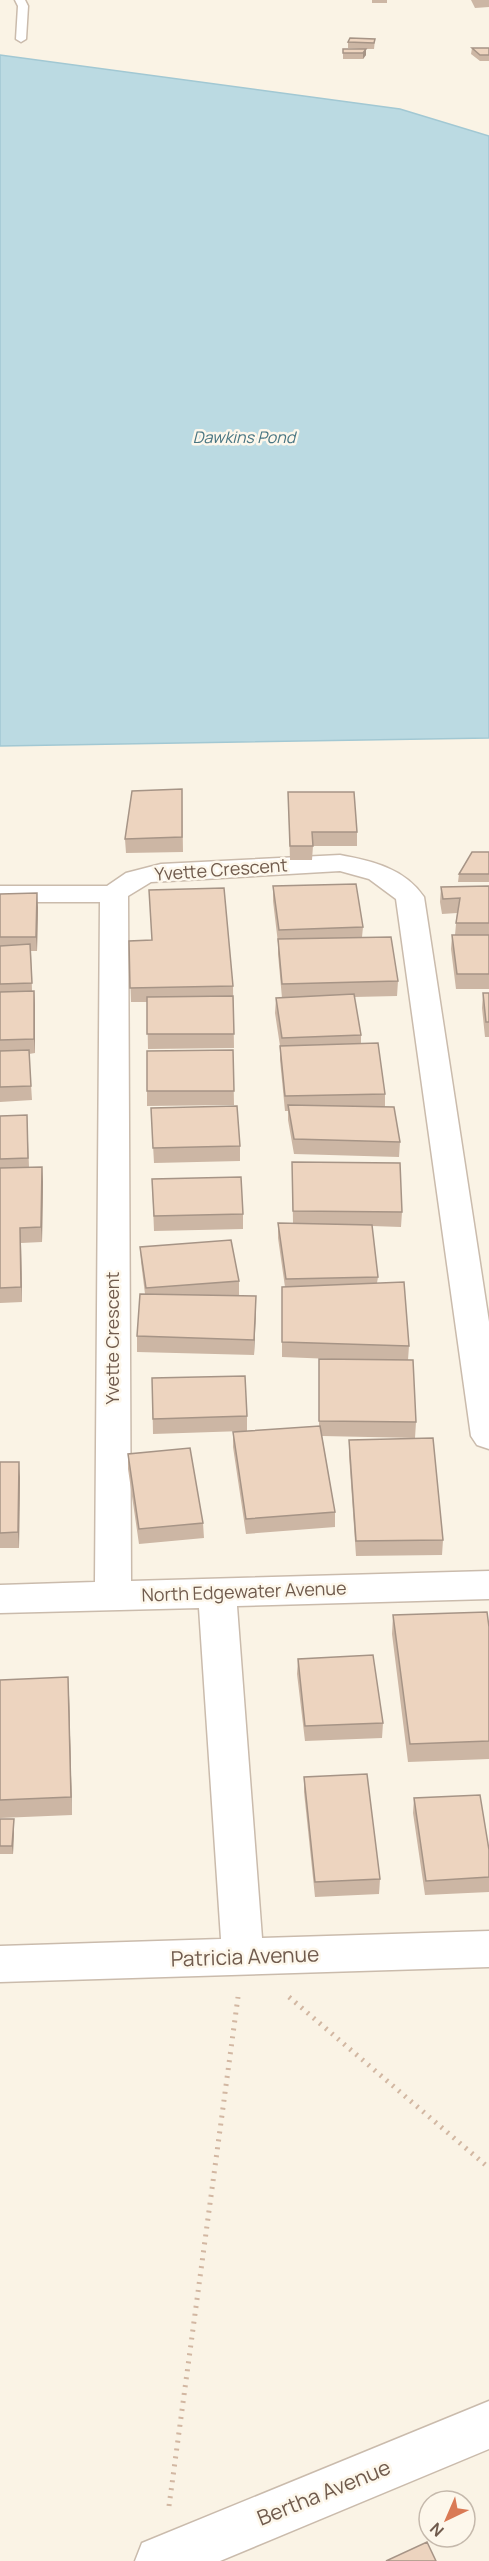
<svg xmlns="http://www.w3.org/2000/svg" width="489" height="2561" font-family="Manrope,sans-serif">
<rect width="100%" height="100%" fill="#faf3e5"/>
<path fill="#bbdae2" stroke="#a2c8d3" stroke-width="1.5" d="M0,55L400,109L489,136V738L0,746Z"/>
<g fill="none" stroke-linecap="round" stroke-linejoin="round">
<defs>
<path id="service" d="M15,0H25L28,6L26,39L21,42L16,39L18,6Z"/>
<path id="minor" d="M340,855C372,861 404,868 424,897L489,1322V1449L477,1445L471,1436L396,899L369,879L340,871L151,882L128,896L131,1581L489,1571V1599L237,1606L262,1938L489,1931V1967L0,1982V1946L221,1939L199,1608L0,1613V1585L95,1582L100,902H0V886H107L126,873L161,864Z
M489,2401V2449L220,2561H135L142,2543Z"/>
</defs>
<use href="#service" stroke="#cabbac" stroke-width="3"/>
<use href="#minor" stroke="#cabbac" stroke-width="3"/>
<path stroke="#d2b7a2" stroke-width="5" stroke-dasharray="2 6" stroke-linecap="butt" d="M289,1997L489,2168
M169,2506L238,1997"/>
<use href="#service" fill="#fff" fill-rule="evenodd"/>
<use href="#minor" fill="#fff" fill-rule="evenodd"/>
</g>
<path fill="#ccb6a4" d="M372,0H387V3H372Z
M471,0H489V7L475,8Z
M375,39L374,49H366V55L363,59H343V49H360L348,48V42Z
M472,48H489V61H480L471,54Z
M182,789L183,852L126,853L125,839Z
M288,792L357,832V846H313L312,860H290Z
M489,852V882H458L459,874Z
M273,886L363,927L362,937L398,981L397,996L354,997L361,1035V1044L385,1094V1107L400,1142L399,1157L294,1154L288,1120V1111H285L280,1060V1046L275,1013L276,998H282L278,954V943L273,901Z
M489,886V989H456L451,949L452,935H455L457,913L442,914L440,902L441,887Z
M0,894L38,907L37,951H31L32,991H34L35,1006V1053L29,1054L32,1100L0,1102Z
M129,941L233,986L234,1048L148,1049L147,1002H131Z
M483,993H489V1037H485L482,1008Z
M233,1050L234,1105L147,1106V1091Z
M151,1108L240,1146V1161L154,1163Z
M27,1115L29,1167H42L43,1182L42,1242L21,1243L22,1302L0,1303V1116Z
M292,1162L402,1212L401,1227L372,1226L378,1277L377,1283L409,1346L408,1360L416,1422L415,1438L322,1436L335,1512V1527L246,1534L233,1447V1432L243,1431L153,1434L152,1378L247,1416V1431L319,1426V1359H332L282,1357V1287H285L278,1238V1223H293Z
M152,1179L243,1214V1229L154,1231Z
M140,1247L239,1281V1296H256L254,1355L137,1352V1336L145,1294L141,1262Z
M349,1440L443,1540L442,1555L356,1556L349,1455Z
M128,1454L203,1523L204,1538L139,1544L128,1469Z
M0,1462L20,1477L19,1548H0Z
M393,1615L489,1627V1759L408,1762L392,1634Z
M298,1659L383,1723L382,1738L305,1741L297,1674Z
M0,1680L69,1695L72,1815L0,1818Z
M304,1777L380,1879L379,1894L315,1897L304,1792Z
M414,1798L489,1850V1892L425,1895L413,1813Z
M0,1819L14,1828L13,1854H0Z"/>
<path fill="#a69486" d="M366,49V55L363,59V53Z
M37,893L38,907L37,951L36,937Z
M34,991L35,1006V1053L34,1039Z
M42,1167L43,1182L42,1242L41,1227Z
M20,1228L21,1243L22,1302L21,1287Z
M256,1296V1311L254,1355V1340Z
M19,1462L20,1477L19,1548L18,1532Z
M68,1677L69,1695L72,1815L71,1797Z
M14,1819V1828L13,1854L12,1846Z"/>
<path fill="#edd4bf" stroke="#a69486" stroke-width="1.5" d="M350,38L375,39L374,43L348,42Z
M472,48H489V55H480Z
M343,49H366L363,53H343Z
M182,789V837L125,839L132,791Z
M288,792H354L357,832H312L313,846H290Z
M472,852H489V874H459Z
M356,884L363,927L279,930L273,886Z
M489,886V923H456L460,898L443,899L441,887Z
M224,888L233,986L130,988L129,941L152,940L149,890Z
M37,893L36,937H0V894Z
M452,935H489V974H457Z
M391,937L398,981L282,984L278,939Z
M30,944L32,983L0,984V946Z
M34,991V1039L0,1040V992Z
M483,993H489V1022H486Z
M354,994L361,1035L282,1038L276,998Z
M233,996L234,1034H147V997Z
M378,1043L385,1094L285,1096L280,1046Z
M29,1050L31,1086L0,1087V1051Z
M233,1050L234,1091H147V1051Z
M288,1105L394,1107L400,1142L294,1139Z
M237,1106L240,1146L153,1148L151,1108Z
M27,1115L28,1158L0,1159V1116Z
M292,1162L400,1163L402,1212L293,1211Z
M42,1167L41,1227L20,1228L21,1287L0,1288V1168Z
M241,1177L243,1214L154,1216L152,1179Z
M278,1223L372,1225L378,1277L286,1279Z
M231,1240L239,1281L146,1288L140,1247Z
M404,1282L409,1346L282,1342V1287Z
M140,1294L256,1296L254,1340L137,1336Z
M319,1359L413,1360L416,1422L319,1421Z
M245,1376L247,1416L153,1419L152,1378Z
M320,1426L335,1512L246,1519L233,1432Z
M433,1438L443,1540L356,1541L349,1440Z
M190,1448L203,1523L139,1529L128,1454Z
M0,1462H19L18,1532L0,1533Z
M487,1612L489,1627V1741L410,1744L393,1615Z
M373,1655L383,1723L305,1726L298,1659Z
M68,1677L71,1797L0,1800V1680Z
M367,1774L380,1879L315,1882L304,1777Z
M480,1795L489,1850V1877L426,1881L414,1798Z
M0,1819H14L12,1846H0Z
M427,2542L436,2561H386Z"/>
<g text-anchor="middle" stroke-width="5" stroke-linejoin="round" paint-order="stroke">
<g font-size="16" font-style="italic" fill="#487582" stroke="#fdf7eb">
<text x="244" y="443">Dawkins Pond</text>
</g>
<g font-size="18" fill="#705b4d" stroke="#fdf7eb">
<text transform="translate(221 870) rotate(-4)" y="6">Yvette Crescent</text>
<text transform="translate(113 1338) rotate(-90)" y="6">Yvette Crescent</text>
<text transform="translate(244 1592) rotate(-2)" y="6">North Edgewater Avenue</text>
</g>
<g font-size="21" fill="#705b4d" stroke="#fdf7eb">
<text transform="translate(245 1957) rotate(-2)" y="7">Patricia Avenue</text>
<text transform="translate(324 2493) rotate(-22)" y="7">Bertha Avenue</text>
</g>
</g>
<g transform="translate(447 2519) rotate(224)"><circle r="28" fill="#fdf7eb" stroke="#c5b9ac" stroke-width="1.5"/>
<path d="M0-4.5L10 22L0 15L-10 22Z" fill="#d97a55"/>
<text y="-9" font-size="16" font-weight="bold" text-anchor="middle" fill="#705b4d">N</text>
</g>
</svg>
